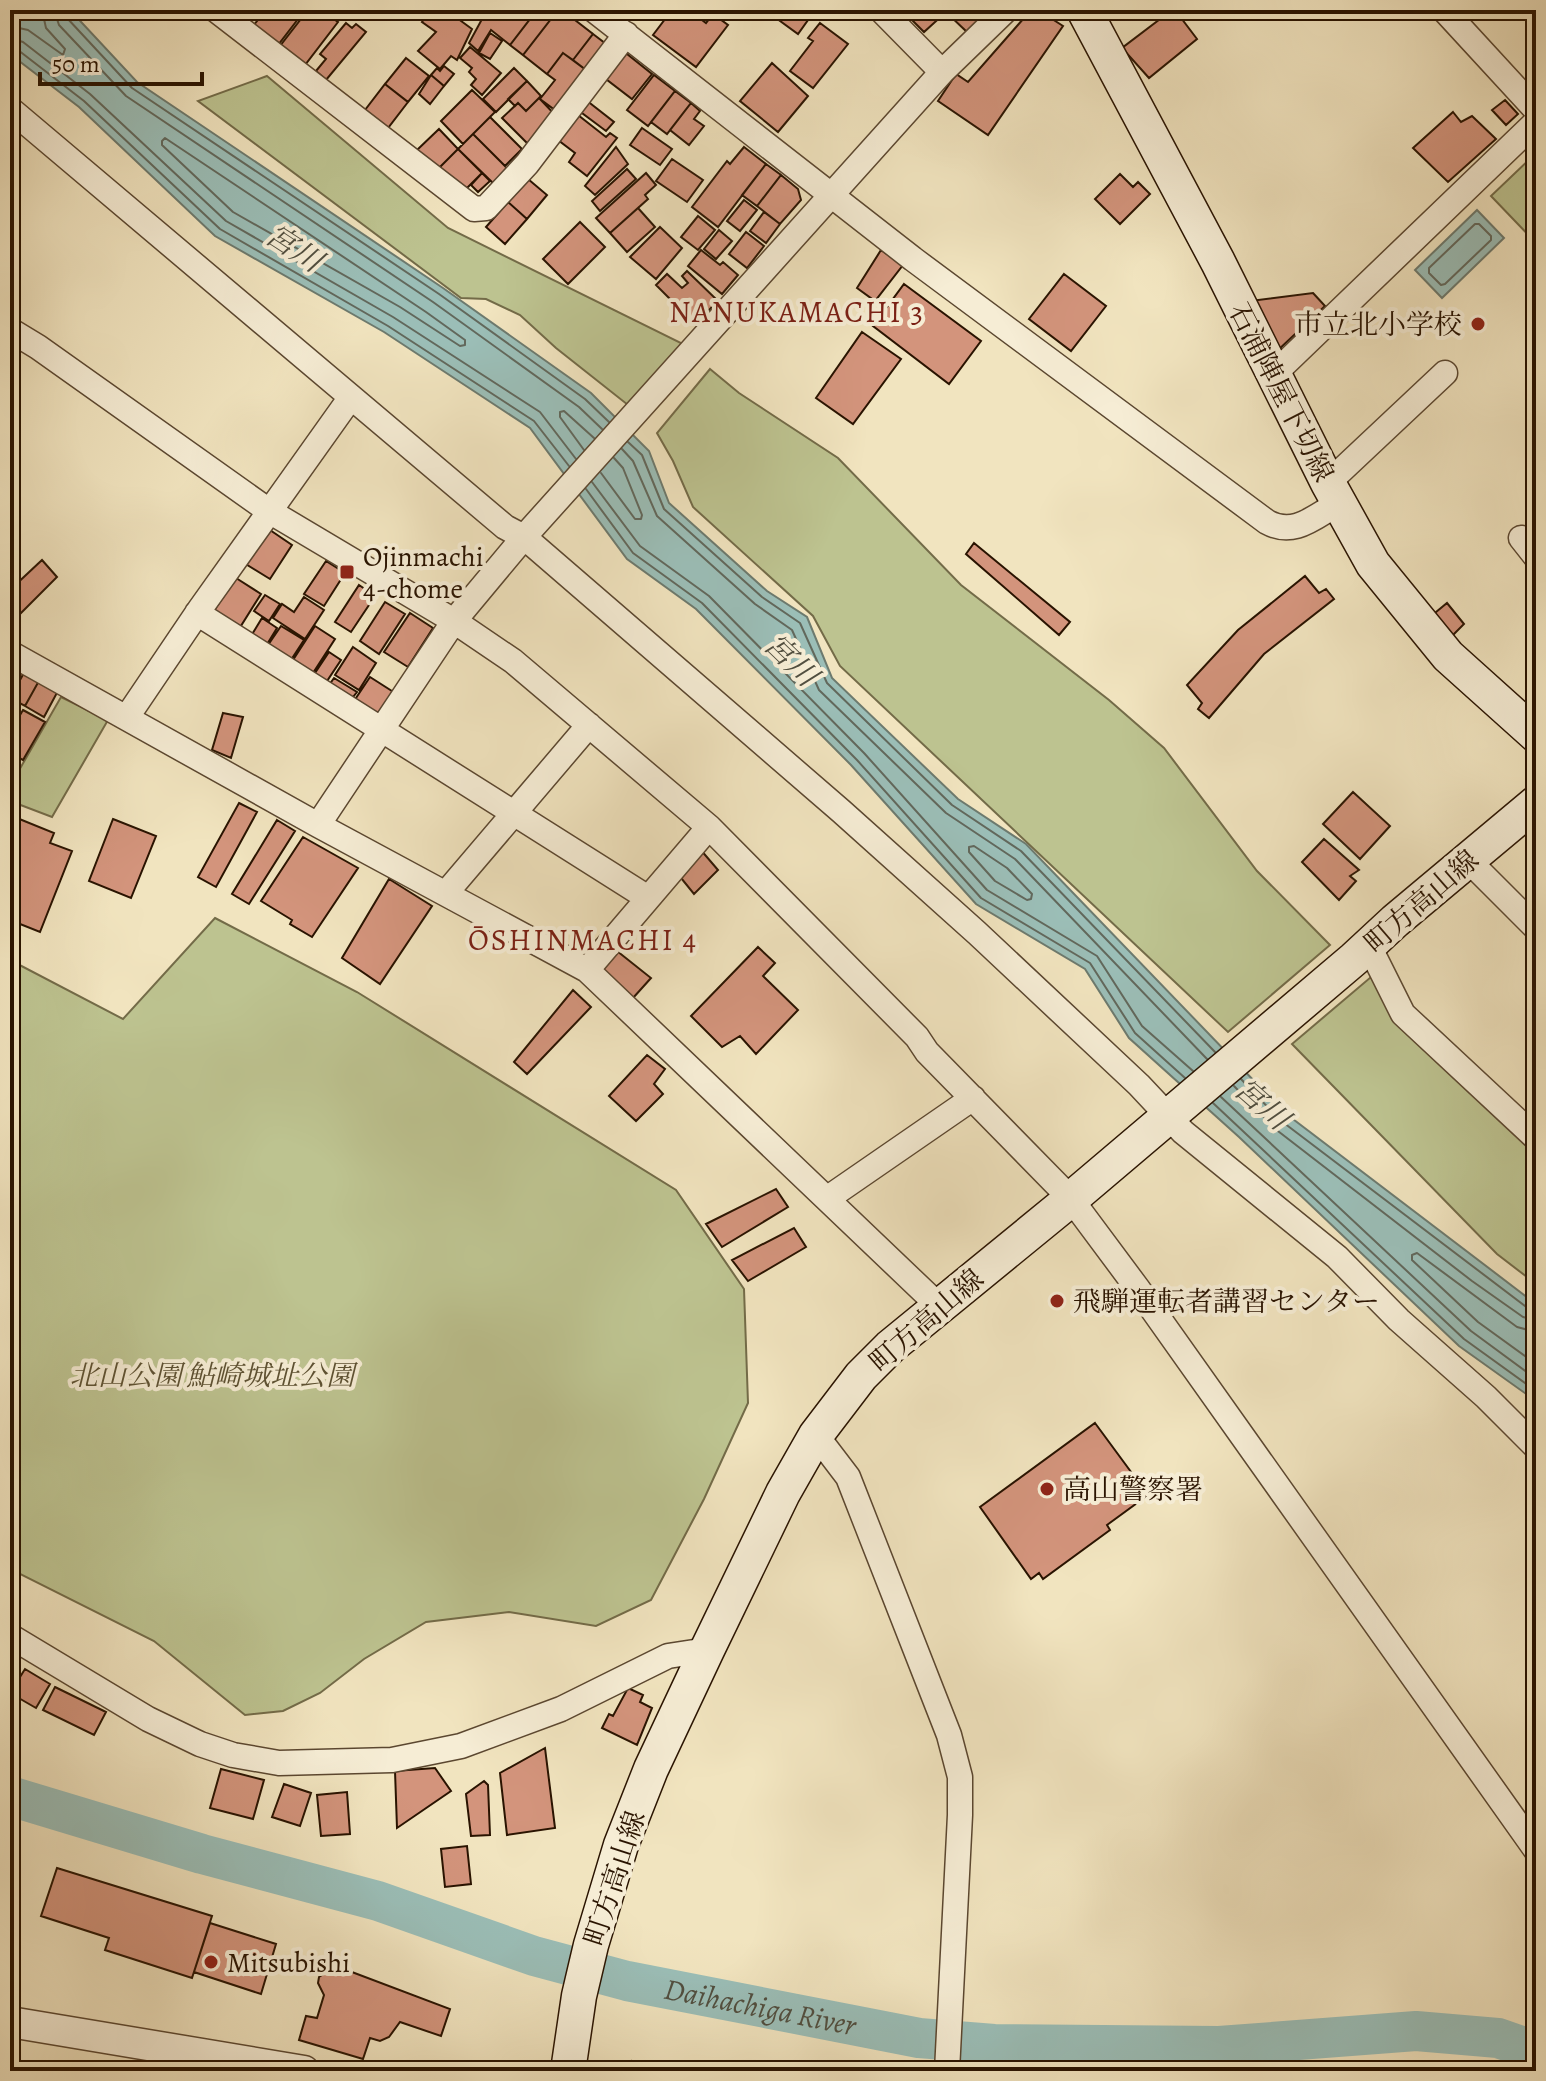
<svg xmlns="http://www.w3.org/2000/svg" width="1546" height="2081" font-family="Alegreya,'Noto Serif JP',serif">
<rect width="100%" height="100%" fill="#f1e4bf"/>
<filter id="stains"><feTurbulence type="fractalNoise" baseFrequency=".0025" numOctaves="4"/><feColorMatrix values="0 0 0 0 .2 0 0 0 0 .09 0 0 0 0 .02 0 0 0 .5 -.17"/></filter>
<radialGradient id="worn" r=".72"><stop offset=".6" stop-color="#630" stop-opacity="0"/><stop offset="1" stop-color="#630" stop-opacity=".3"/></radialGradient>
<path fill="#bdc390" stroke="#736b48" stroke-width="2" d="M267,76L448,228L683,344L628,405L556,348L520,315L486,299L461,298L198,101Z
M1536,153V243L1491,196Z
M710,369L739,393L838,458L961,585L1109,700L1164,748L1257,871L1330,945L1228,1032L840,666L813,616L693,507L673,461L657,433Z
M61,697L108,720L52,817L10,801V786Z
M215,918L357,992L676,1190L744,1289L748,1403L704,1499L651,1600L596,1626L509,1612L426,1622L364,1659L320,1693L283,1711L245,1715L154,1641L10,1569V960L123,1019Z
M1371,977L1536,1146V1284L1497,1254L1292,1044Z"/>
<path fill="#9bbeb7" stroke="#6d7a6e" stroke-width="2" d="M10,10H70L137,82L443,288L591,393L649,451L669,503L767,591L807,617L832,678L958,799L1026,844L1285,1113L1536,1304V1401L1459,1346L1239,1137L1129,1038L1085,969L976,904L851,765L696,609L627,559L530,428L384,332L215,236L79,107L10,54Z
M1477,210L1504,238L1442,298L1415,270Z"/>
<g fill="none" stroke-linecap="round" stroke-linejoin="round">
<path stroke="#62685c" stroke-width="2" d="M54,10L59,25L126,96L433,302L579,407L602,429
M64,10L67,18L132,88L439,294L585,399L609,422
M10,26L28,30L63,55L65,49L46,28L42,10
M10,38L23,42L90,94L226,221L393,317L540,412L576,459
M10,48L18,50L84,101L220,229L388,326L534,421L569,466
M165,138L426,312L465,340V345L460,346L400,307L233,212L162,145V141Z
M1475,224H1479L1491,236V240L1445,284L1441,285L1429,273V268Z
M628,442L642,455L664,509L762,597L800,623L827,683L952,805L1021,851L1215,1052
M622,449L633,461L657,516L755,604L792,630L819,690L946,813L1015,859L1207,1059
M584,450L560,417V412L564,411L594,438
M601,473L635,519H641L642,515L623,468L614,458
M592,482L640,546L709,596L864,753L987,890L1097,956L1142,1026L1193,1071
M586,489L633,553L702,603L857,760L981,898L1090,963L1135,1033L1185,1078
M974,846L1007,868L1032,894L1031,899L1027,900L995,881L969,852V847Z
M1241,1079L1280,1120L1529,1309L1536,1310
M1234,1086L1274,1128L1472,1281L1523,1317L1536,1320
M1221,1097L1471,1331L1536,1379
M1213,1103L1464,1339L1536,1391
M1536,1332L1517,1327L1417,1253L1412,1255V1260L1478,1322L1536,1364"/>
<path stroke="#9bbeb7" stroke-width="40" id="s1" d="M10,1796L202,1854L378,1901L534,1956L627,1981L919,2038L994,2044L1219,2046L1416,2031L1498,2038L1536,2051"/>
</g>
<path fill="#d3947c" stroke="#291300" stroke-width="2" d="M266,10H305L278,45L253,26Z
M308,10H332L328,15L338,22L305,65L280,46Z
M431,10H446L472,29L457,60L451,56L440,69L418,51L436,32L422,22Z
M472,10H537L510,45L491,30L478,51L469,43L481,21L471,12Z
M537,10H558L523,55L510,45Z
M558,10H562L593,34L573,60L563,53L547,74L523,55Z
M672,10H689L706,23L713,14L728,25L696,67L653,35Z
M765,10H808L813,13L798,34Z
M910,10H989L967,32L946,12L924,32L906,14Z
M1031,10H1038L1063,26L988,135L938,101L956,74L968,82Z
M1172,10H1175L1197,39L1149,78L1122,48Z
M346,23L352,28L356,24L366,32L326,80L316,71L326,59L320,54Z
M820,23L848,44L813,88L790,71L813,41L808,38Z
M490,33L502,41L490,59L479,53Z
M593,34L610,47L590,73L573,60Z
M470,47L501,73L482,95L471,85L476,79L469,72L472,68L460,58Z
M622,50L652,74L632,99L602,76Z
M563,53L590,73L559,113L540,99L555,80L547,74Z
M406,58L429,76L408,102L385,84Z
M772,63L808,96L778,132L740,101Z
M444,66L454,74L444,86L431,75L437,68L440,71Z
M514,68L527,81L496,112L483,99Z
M431,75L444,86L430,104L419,94Z
M654,75L675,91L648,126L627,110Z
M527,81L541,96L526,111L518,103L515,106L508,99Z
M385,84L408,102L388,128L365,110Z
M472,90L495,112L463,144L441,121Z
M675,91L691,103L667,134L651,122Z
M539,98L559,119L531,147L502,118L518,103L526,111Z
M586,100L614,122L606,131L578,110Z
M1505,100L1518,114L1506,125L1492,110Z
M691,103L700,111L694,119L704,126L689,145L670,130Z
M1453,112L1461,122L1472,116L1496,139L1448,182L1413,148Z
M578,115L606,137L610,133L617,138L587,176L569,162L575,153L558,140Z
M490,117L522,149L505,166L473,134Z
M642,128L672,149L660,165L630,145Z
M439,129L458,149L437,170L417,150Z
M473,134L510,171L495,185L458,149Z
M616,147L628,164L595,195L585,186Z
M744,147L766,164L718,227L692,207L727,161L730,164Z
M458,149L482,173L461,194L437,170Z
M672,159L703,180L687,202L656,181Z
M766,164L781,175L757,206L742,195Z
M627,169L636,179L600,211L592,201Z
M482,173L490,181L478,192L471,185Z
M646,173L656,185L645,195L648,199L610,233L596,218Z
M1120,174L1133,187L1138,182L1150,194L1120,224L1095,199Z
M781,175L798,189L801,200L780,224L757,206Z
M528,179L547,195L527,219L508,202Z
M744,200L757,210L740,231L727,221Z
M508,202L527,219L505,244L486,227Z
M638,208L655,227L627,252L610,233Z
M764,212L780,224L766,243L750,231Z
M698,216L715,230L698,250L681,237Z
M580,222L605,247L568,284L543,259Z
M660,227L682,248L656,279L630,257Z
M719,230L732,241L716,259L704,249Z
M746,232L764,246L747,268L729,254Z
M701,250L720,265L723,262L738,275L722,294L688,266Z
M881,250L903,265L875,301L857,288Z
M687,271L718,301L695,324L656,285L667,274L682,288L688,283L682,276Z
M1064,274L1106,306L1071,351L1029,319Z
M904,284L981,341L949,384L873,326Z
M1313,293L1325,306L1276,352L1250,301Z
M862,332L901,359L853,424L816,398Z
M267,528L292,545L270,579L244,563Z
M974,543L1070,622L1059,635L966,554Z
M42,560L57,577L10,624V590Z
M326,561L345,573L324,606L304,594Z
M1305,576L1319,593L1326,589L1334,599L1264,654L1209,718L1198,709L1202,703L1187,685L1238,630Z
M236,578L261,594L239,629L213,612Z
M359,585L375,596L351,632L335,622Z
M265,595L280,604L269,621L254,611Z
M304,597L324,610L305,639L273,618L282,604L294,612Z
M385,602L405,614L379,654L360,641Z
M1447,603L1464,624L1451,637L1430,617Z
M410,613L433,628L408,667L384,652Z
M262,618L277,628L266,646L251,636Z
M281,626L304,640L289,663L266,648Z
M315,626L335,639L313,673L293,660Z
M353,647L376,663L359,690L335,675Z
M329,652L341,660L325,684L313,676Z
M10,663L25,671L10,698Z
M25,671L40,679L25,706L10,698Z
M370,677L395,693L377,720L352,704Z
M334,678L357,692L349,702L327,688Z
M40,679L59,689L44,717L25,706Z
M23,710L45,722L23,760L10,752V732Z
M223,713L243,717L231,758L212,750Z
M1353,792L1390,826L1360,859L1323,824Z
M239,803L257,812L216,887L198,877Z
M12,816L54,833L50,843L72,851L40,932L10,920Z
M113,819L156,836L131,898L89,881Z
M277,820L295,831L249,904L232,894Z
M303,837L358,868L312,937L290,924L292,920L261,901Z
M1324,839L1359,870L1350,876L1356,881L1339,900L1302,862Z
M700,849L718,870L694,894L677,873Z
M389,879L432,906L380,984L342,958Z
M758,947L775,963L763,976L798,1010L756,1054L740,1036L722,1047L691,1016Z
M617,951L651,978L633,998L601,968Z
M573,990L591,1007L527,1074L514,1062Z
M647,1055L665,1069L654,1084L663,1094L636,1121L609,1096Z
M776,1189L788,1207L722,1247L706,1224Z
M794,1228L806,1247L748,1281L732,1260Z
M1095,1423L1148,1495L1107,1525L1110,1530L1043,1579L1039,1573L1031,1579L980,1507Z
M25,1669L50,1684L36,1708L10,1693Z
M55,1687L106,1712L94,1735L43,1710Z
M628,1688L643,1695L640,1702L652,1708L637,1745L602,1728L609,1714L613,1716Z
M545,1748L555,1828L507,1835L500,1773Z
M435,1768L451,1791L397,1828L395,1771Z
M221,1769L264,1780L253,1819L210,1808Z
M484,1781L488,1785L490,1835L471,1836L466,1794Z
M284,1784L311,1793L300,1826L272,1817Z
M347,1792L350,1834L321,1836L317,1795Z
M467,1846L471,1884L445,1887L441,1849Z
M57,1868L212,1916L192,1978L105,1950L109,1938L41,1916Z
M210,1923L276,1944L261,1994L194,1972Z
M336,1966L450,2009L441,2036L400,2022L389,2037L380,2041L370,2038L363,2059L299,2040L306,2016L317,2018L324,1995L318,1983L319,1977Z
M632,2061L682,2071H630Z"/>
<g fill="none" stroke-linecap="round" stroke-linejoin="round">
<defs>
<path id="minor" d="M216,10L474,209L486,208L527,164L626,34
M594,10L913,259L1267,522C1294,537 1314,517 1339,503
M881,10L942,72
M1444,10L1536,110
M10,109L505,527L524,537L841,811L977,933L1139,1085L1183,1132L1337,1257L1399,1320L1486,1397L1536,1447
M10,330L38,347L269,511L454,621L513,661L709,827L917,1037L927,1052L1071,1199L1138,1289L1536,1850
M1273,375L1536,122
M1328,483L1445,373
M1521,538L1536,557
M197,613L648,898
M10,653L318,825L587,970L940,1307
M127,717L200,609L351,397
M318,825L454,621L524,537L942,72L1006,10
M1468,860L1536,928
M446,893L589,725
M1369,946L1403,1014L1536,1138
M587,970L709,827
M828,1198L973,1098
M816,1435L848,1477L949,1735L960,1777V1815L947,2071
M10,1636L148,1719L200,1744L233,1755L279,1763L392,1760L461,1746L561,1709L668,1656L707,1650"/>
<path id="tertiary" d="M10,2022L304,2071"/>
<path id="secondary" d="M1084,10L1218,262L1328,483L1373,564L1448,656L1536,735
M568,2071L579,1996L591,1945L621,1845L651,1769L707,1650L783,1493L816,1435L861,1376L890,1347L1071,1199L1354,959L1395,921L1536,803"/>
</defs>
<use href="#minor" stroke="#5b4730" stroke-width="27"/>
<use href="#tertiary" stroke="#5b4730" stroke-width="33"/>
<use href="#secondary" stroke="#291300" stroke-width="37"/>
<use href="#minor" stroke="#f6edd5" stroke-width="24"/>
<use href="#tertiary" stroke="#f6edd5" stroke-width="30"/>
<use href="#secondary" stroke="#f6edd5" stroke-width="34"/>
</g>
<g fill="#8f2418" stroke="#f6edd5" stroke-width="3">
<circle cx="1478" cy="324" r="8"/>
<rect x="339" y="564" width="16" height="16" rx="4"/>
<circle cx="1057" cy="1301" r="8"/>
<circle cx="1047" cy="1489" r="8"/>
<circle cx="211" cy="1962" r="8"/>
</g>
<g text-anchor="middle" stroke-width="8" stroke-linejoin="round" paint-order="stroke">
<g font-size="28" fill="#291300" stroke="#f6edd5" text-anchor="start">
<text x="1462" y="334" text-anchor="end">市立北小学校</text>
<text x="363" y="566">Ojinmachi<tspan x="363" dy="32">4-chome</tspan></text>
<text x="1073" y="1311">飛騨運転者講習センター</text>
<text x="1063" y="1499">高山警察署</text>
<text x="227" y="1972">Mitsubishi</text>
</g>
<g font-size="28" fill="#291300" stroke="#f6edd5">
<text transform="translate(1282 392) rotate(63)" y="10">石浦陣屋下切線</text>
<text transform="translate(1421 901) rotate(-41)" y="10">町方高山線</text>
<text transform="translate(926 1320) rotate(-41)" y="10">町方高山線</text>
<text transform="translate(614 1878) rotate(-72)" y="10">町方高山線</text>
</g>
<g font-size="28" font-style="italic" fill="#5d5132" stroke="#f6edd5">
<text x="212" y="1385">北山公園 鮎崎城址公園</text>
</g>
<g font-size="30" font-style="italic" fill="#514f40" stroke="#f6edd5">
<text transform="translate(294 248) rotate(33)" y="10">宮川</text>
<text transform="translate(791 660) rotate(44)" y="10">宮川</text>
<text transform="translate(1262 1104) rotate(41)" y="10">宮川</text>
<text dy="10" stroke="none"><textPath href="#s1" startOffset="780">Daihachiga River</textPath></text>
</g>
<g font-size="30" letter-spacing="2" fill="#7a1f14" stroke="#f6edd5">
<text x="797" y="322">NANUKAMACHI 3</text>
<text x="583" y="950">ŌSHINMACHI 4</text>
</g>
</g>
<rect width="1546" height="2081" fill="none" stroke="#f1e4bf" stroke-width="40"/>
<rect x="12" y="12" width="1522" height="2057" fill="none" stroke="#291300" stroke-width="4"/>
<rect x="20" y="20" width="1506" height="2041" fill="none" stroke="#291300" stroke-width="2"/>
<path d="M40 72v12h162v-12" fill="none" stroke="#291300" stroke-width="4"/>
<text x="52" y="72" font-size="24" fill="#291300" stroke="#f6edd5" stroke-width="6" paint-order="stroke">50 m</text>
<rect width="100%" height="100%" filter="url(#stains)"/>
<rect width="100%" height="100%" fill="url(#worn)"/>
</svg>
